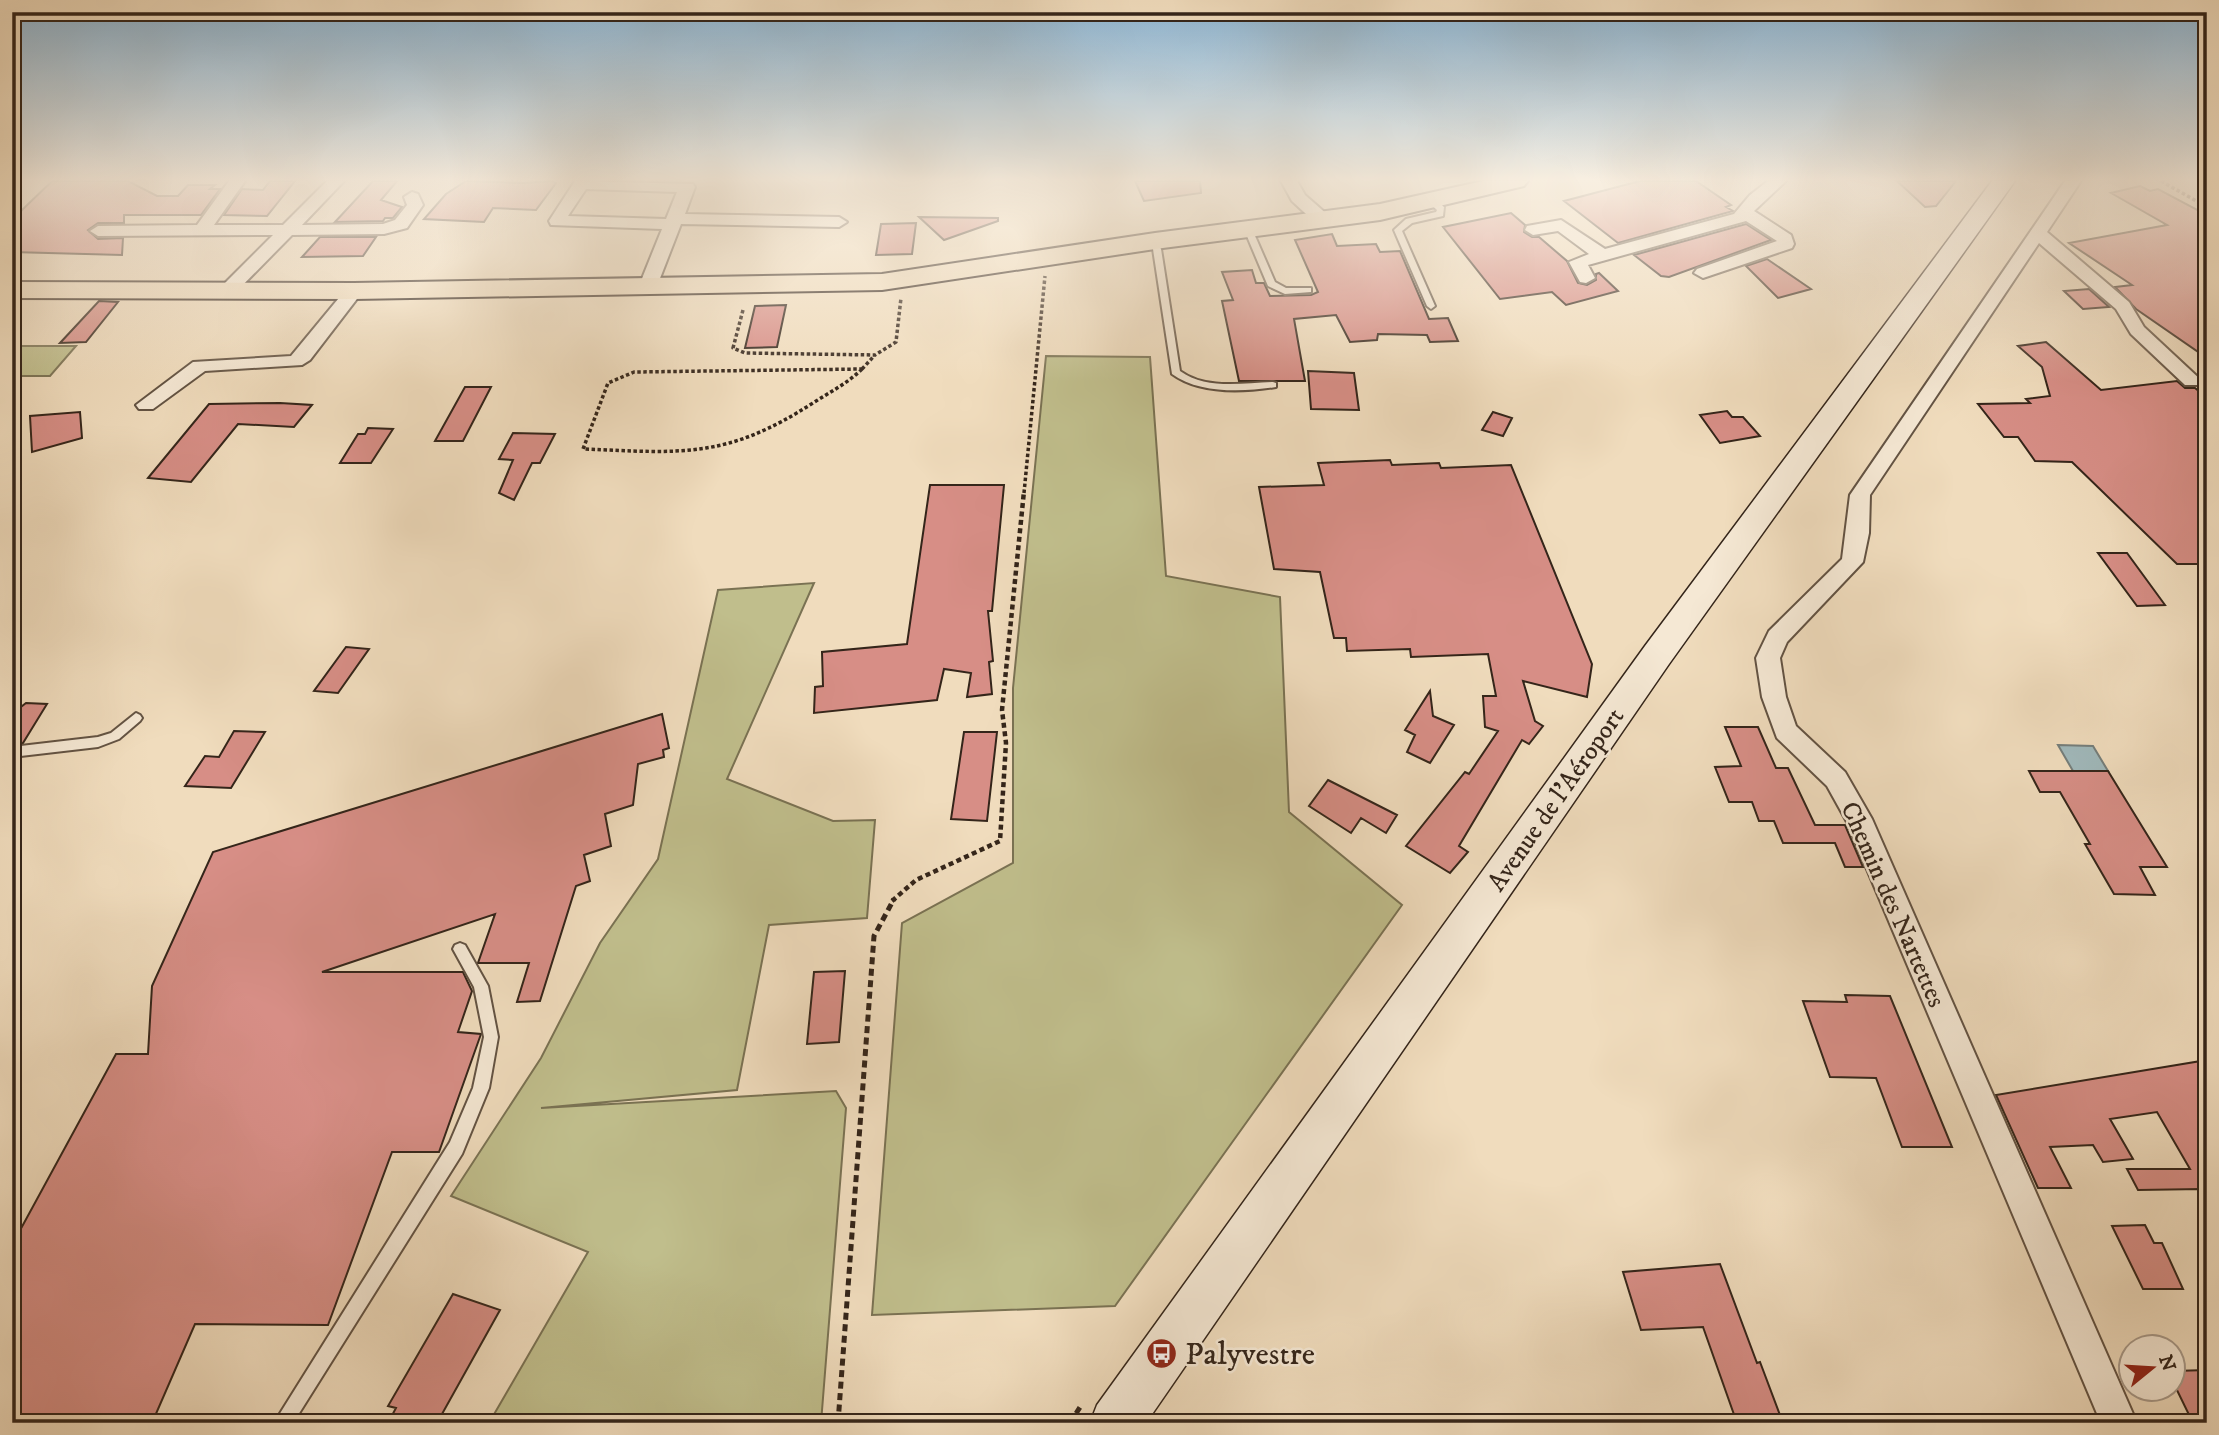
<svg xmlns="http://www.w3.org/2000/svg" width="2219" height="1435" font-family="'IM FELL DW Pica',serif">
<rect width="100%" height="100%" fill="#f0dcbd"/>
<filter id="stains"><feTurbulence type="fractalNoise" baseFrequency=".00286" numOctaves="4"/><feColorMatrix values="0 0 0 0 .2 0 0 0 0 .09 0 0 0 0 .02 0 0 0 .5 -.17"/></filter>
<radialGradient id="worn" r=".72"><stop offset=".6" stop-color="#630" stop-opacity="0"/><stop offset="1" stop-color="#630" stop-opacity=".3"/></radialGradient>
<path fill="#c0be8c" stroke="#7a7253" stroke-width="2" d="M12,346H76L50,376H12Z
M1046,356L1150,357L1166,576L1280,597L1289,812L1402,905L1115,1306L872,1315L902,923L1013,863V688Z
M814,583L727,779L833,821L875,820L867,918L769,925L737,1090L541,1108L836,1091L846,1108L821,1423H489L588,1252L451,1196L541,1058L600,943L658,859L718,590Z"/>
<path fill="#a0b9bc" stroke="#757e7b" stroke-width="2" d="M2058,745L2093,746L2108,771H2073Z"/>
<path fill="#d78e86" stroke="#34251a" stroke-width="2" d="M52,181H128L157,196H178L188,185H215L210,189H220L201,215H124V223H98L88,230L98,239L123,238L122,255L12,252V212H20Z
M270,181H295L267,216L224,215L242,189L263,190Z
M373,181H397L381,200L402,207L393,218H385L383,221L335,222Z
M466,181L523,183L552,181L556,183L536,210L493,208L484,222L424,219L446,194Z
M1135,181H1200L1201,193L1144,201Z
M1640,181H1696L1731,205L1726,207L1733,211L1618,243L1564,201Z
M1897,181H1956L1936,206L1925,207Z
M2140,186L2150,191L2158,189L2207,215V358L2136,309L2115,287L2132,285L2069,243L2167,225L2111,193Z
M1511,213L1525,225L1524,232L1532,237H1539L1567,261L1578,283L1587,285L1596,280V274L1599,273L1618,291L1566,305L1552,292L1500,299L1443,227Z
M919,217L998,218V221L944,240Z
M916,223L912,254L876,255L881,224Z
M1746,224L1771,240L1669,277L1661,276L1634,255Z
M1332,234L1337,246L1376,244L1380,252L1400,251L1429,319L1448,318L1458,341L1430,342L1427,335L1378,334L1377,340L1350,342L1336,315L1294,319L1305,381H1239L1222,301L1233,300L1222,272L1252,270L1256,283H1264L1270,296L1311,295L1318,292L1295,240Z
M320,237H376L363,256L302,257Z
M1767,259L1811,289L1778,298L1746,266Z
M2089,289L2109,307L2083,309L2064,291Z
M99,301L118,302L86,342L60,343Z
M786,305L777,347L745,348L755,306Z
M2046,342L2101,390L2177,381L2185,388H2195L2207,398V564H2177L2072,462L2035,461L2018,437H2004L1978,404L2030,403L2026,399L2050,396L2042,367L2018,346Z
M1308,371L1354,373L1359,410L1311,409Z
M465,387H491L463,441H435Z
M280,403L312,405L294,427L238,424L191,482L148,478L209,404Z
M1727,411L1732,417H1743L1760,436L1720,443L1700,415Z
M80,412L82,438L32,452L30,416Z
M1493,412L1512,418L1503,436L1482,430Z
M368,428L393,429L371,463H340L358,434H365Z
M513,433L555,434L540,463H532L514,500L499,493L513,460L499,459Z
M1390,460L1392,465L1439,463L1441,468L1511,465L1592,664L1587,697L1523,681L1535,721L1543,726L1529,744L1522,740L1459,846L1468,852L1450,873L1406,846L1465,772L1469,774L1498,731L1485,727L1483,696H1496L1488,654L1411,657L1410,649L1347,651L1346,638H1334L1320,572L1274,569L1259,487L1324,485L1318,463Z
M930,485H1004L992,611H988L993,661L989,662L992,694L967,697L971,673L944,669L937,700L814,713L815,687L823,686L822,652L907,644Z
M2098,553H2127L2165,605L2137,606Z
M346,647L369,649L338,693L314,691Z
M1430,691L1433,716L1454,725L1430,763L1407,752L1415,735L1405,730Z
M26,703L47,704L23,743L12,744V714Z
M662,714L669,748L663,750L664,757L638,764L633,805L605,814L611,846L584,855L590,881L576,886L540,1001L517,1002L529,963H478L495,914L322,972H463L472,991L458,1032L481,1034L439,1152H392L328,1325L195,1324L152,1423H12V1245L116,1054H148L152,986L213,852Z
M1725,727H1758L1776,768H1788L1815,825H1845L1863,867H1845L1835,843H1783L1774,821H1759L1752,802H1729L1715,767L1741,766Z
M234,731L265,732L231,788L185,786L205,756L219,757Z
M964,732H997L987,821L951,819Z
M2029,771H2108L2167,867H2140L2155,895L2114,894L2085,844H2090L2060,792H2040Z
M1328,780L1397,815L1386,833L1361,818L1351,833L1309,806Z
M845,971L839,1042L807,1044L814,972Z
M1845,995L1890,996L1952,1147H1902L1876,1078L1830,1077L1803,1001L1847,1002Z
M2207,1060V1198L2202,1189L2138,1190L2127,1169H2190L2157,1112L2110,1119L2133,1159L2103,1162L2093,1145L2050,1147L2071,1188H2038L1996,1095Z
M2145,1225L2154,1243H2162L2183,1289H2143L2112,1226Z
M1720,1264L1757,1363L1760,1362L1783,1423H1737L1703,1327L1641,1330L1623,1272Z
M453,1294L500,1310L437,1423H388L396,1408L388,1406Z
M2207,1370V1423H2193L2174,1384V1371Z"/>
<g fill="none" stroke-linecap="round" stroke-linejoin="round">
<defs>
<path id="lane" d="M1428,198H1434L1444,207L1443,216L1412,223L1402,231L1435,306L1431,309L1427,306L1394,230L1406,219L1436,212L1437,210L1428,202Z
M1245,227L1252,229L1275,282L1286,288H1311V292L1285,294L1268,286L1244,229Z
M1152,238L1155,239L1161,249L1180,371C1206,390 1242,383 1273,382L1276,383V387C1244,392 1199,394 1172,374L1153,249L1148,241Z
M136,713L140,715L142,718L140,721L119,739L98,747L12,757V747L98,737L111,733Z
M460,943L465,945L488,986L498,1037L489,1088L462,1154L293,1423H274L450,1142L473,1088L484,1037L474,987L453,949L455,945Z"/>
<path id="street" d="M229,181H245L214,225H283L327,181H344L302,225L383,224L395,220L407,205L404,197L412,192L418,194L423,205L407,228L384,234L292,235L233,295L227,296L218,291L221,287L273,235L98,236L90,231L98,226L197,225Z
M575,181L693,184L695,187L685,214L839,217L847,222L839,227L681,224L657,286L648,291L639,286L662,229L551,225L549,221ZM586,189L677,192L666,219L568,216Z
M1281,181H1297L1305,195L1329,216V224H1317L1292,201Z
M1768,181H1786L1754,211L1791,235L1794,244L1792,248L1703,278L1694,273L1697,269L1777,241L1746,221L1588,265L1595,278L1586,283L1580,282L1569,262L1589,254L1558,231L1533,235L1525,230L1527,226L1561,220L1605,249L1734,214L1750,195Z
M2065,181H2081L2047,232L2129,302L2144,327L2202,381L2199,385H2185L2131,334L2116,309L2039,243L1870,495L1869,533L1863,562L1787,642L1780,658L1786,697L1796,726L1845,772L1872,819L2137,1423H2101L1847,822L1827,786L1777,738L1762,697L1756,658L1769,631L1842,559L1850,495Z
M354,286L363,291L310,360L302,365L205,371L153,409H139L136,405L193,362L291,356L348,287Z"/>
<path id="secondary" d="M1992,181H2015L1669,664L1146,1423H1090L1097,1405L1645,646Z"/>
<path id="primary" d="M1483,181H1528L1524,186L1380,220L1155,249L882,290L354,299L12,298V282L354,283L882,274L1155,233L1380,204Z"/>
</defs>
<use href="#lane" stroke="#635343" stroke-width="4"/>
<use href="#street" stroke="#635343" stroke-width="4"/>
<use href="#secondary" stroke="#34251a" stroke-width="3"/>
<use href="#primary" stroke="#34251a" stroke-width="4"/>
<path stroke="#34251a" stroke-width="3.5" stroke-dasharray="3.5 2.5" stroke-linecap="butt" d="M2161,181L2207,207
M743,310L733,348L745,353L875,355L896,342L901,298
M862,369C848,383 830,392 813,403C726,459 683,453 583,449L608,383L634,372Z
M862,369L875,355
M1024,493L1045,276"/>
<path stroke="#34251a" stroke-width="4.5" stroke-dasharray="5 3.5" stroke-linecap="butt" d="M892,901L916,880L1000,841L1006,743L1002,710L1024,491"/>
<path stroke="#34251a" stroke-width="5" stroke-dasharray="7 4.5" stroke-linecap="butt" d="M838,1423L874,936L894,899
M1070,1423L1082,1404"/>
<use href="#lane" fill="#f5e8d4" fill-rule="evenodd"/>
<use href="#street" fill="#f5e8d4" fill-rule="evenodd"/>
<use href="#secondary" fill="#f5e8d4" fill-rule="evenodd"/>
<use href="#primary" fill="#f0dcbd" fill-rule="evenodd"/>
</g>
<linearGradient id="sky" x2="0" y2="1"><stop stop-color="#8bb6d6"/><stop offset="0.47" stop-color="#f8efe1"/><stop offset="1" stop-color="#f8efe1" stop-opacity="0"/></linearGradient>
<rect width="2219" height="382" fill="url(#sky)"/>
<defs>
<symbol id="bus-disc" viewBox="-11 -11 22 22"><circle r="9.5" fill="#8f2418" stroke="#f5e8d4"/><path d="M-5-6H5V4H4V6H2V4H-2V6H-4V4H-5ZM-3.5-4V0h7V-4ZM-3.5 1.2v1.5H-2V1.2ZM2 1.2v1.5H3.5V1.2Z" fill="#fff"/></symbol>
</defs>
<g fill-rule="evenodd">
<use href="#bus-disc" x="1144" y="1336" width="35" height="35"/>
</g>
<g text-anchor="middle" stroke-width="5" stroke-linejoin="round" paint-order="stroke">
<g font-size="26" fill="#34251a" stroke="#f5e8d4">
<text transform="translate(1555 799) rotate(-55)" y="9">Avenue de l'Aéroport</text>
<text transform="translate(1894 904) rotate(66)" y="9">Chemin des Nartettes</text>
</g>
<g font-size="32" fill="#34251a" stroke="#f5e8d4" text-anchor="start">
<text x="1185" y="1364">Palyvestre</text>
</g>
</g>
<rect width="2219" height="1435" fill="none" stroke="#f0dcbd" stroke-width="42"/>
<rect x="14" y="14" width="2191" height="1407" fill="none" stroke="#34251a" stroke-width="3.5"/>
<rect x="21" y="21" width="2177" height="1393" fill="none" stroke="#34251a" stroke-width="2"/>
<g transform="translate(2152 1368) rotate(72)"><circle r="33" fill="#f5e8d4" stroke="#a89a8a" stroke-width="2"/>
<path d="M0-5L12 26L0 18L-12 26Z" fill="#8f2418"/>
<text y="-10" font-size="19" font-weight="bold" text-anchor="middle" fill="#34251a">N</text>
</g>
<rect width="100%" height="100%" filter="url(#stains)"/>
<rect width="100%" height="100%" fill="url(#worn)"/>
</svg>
